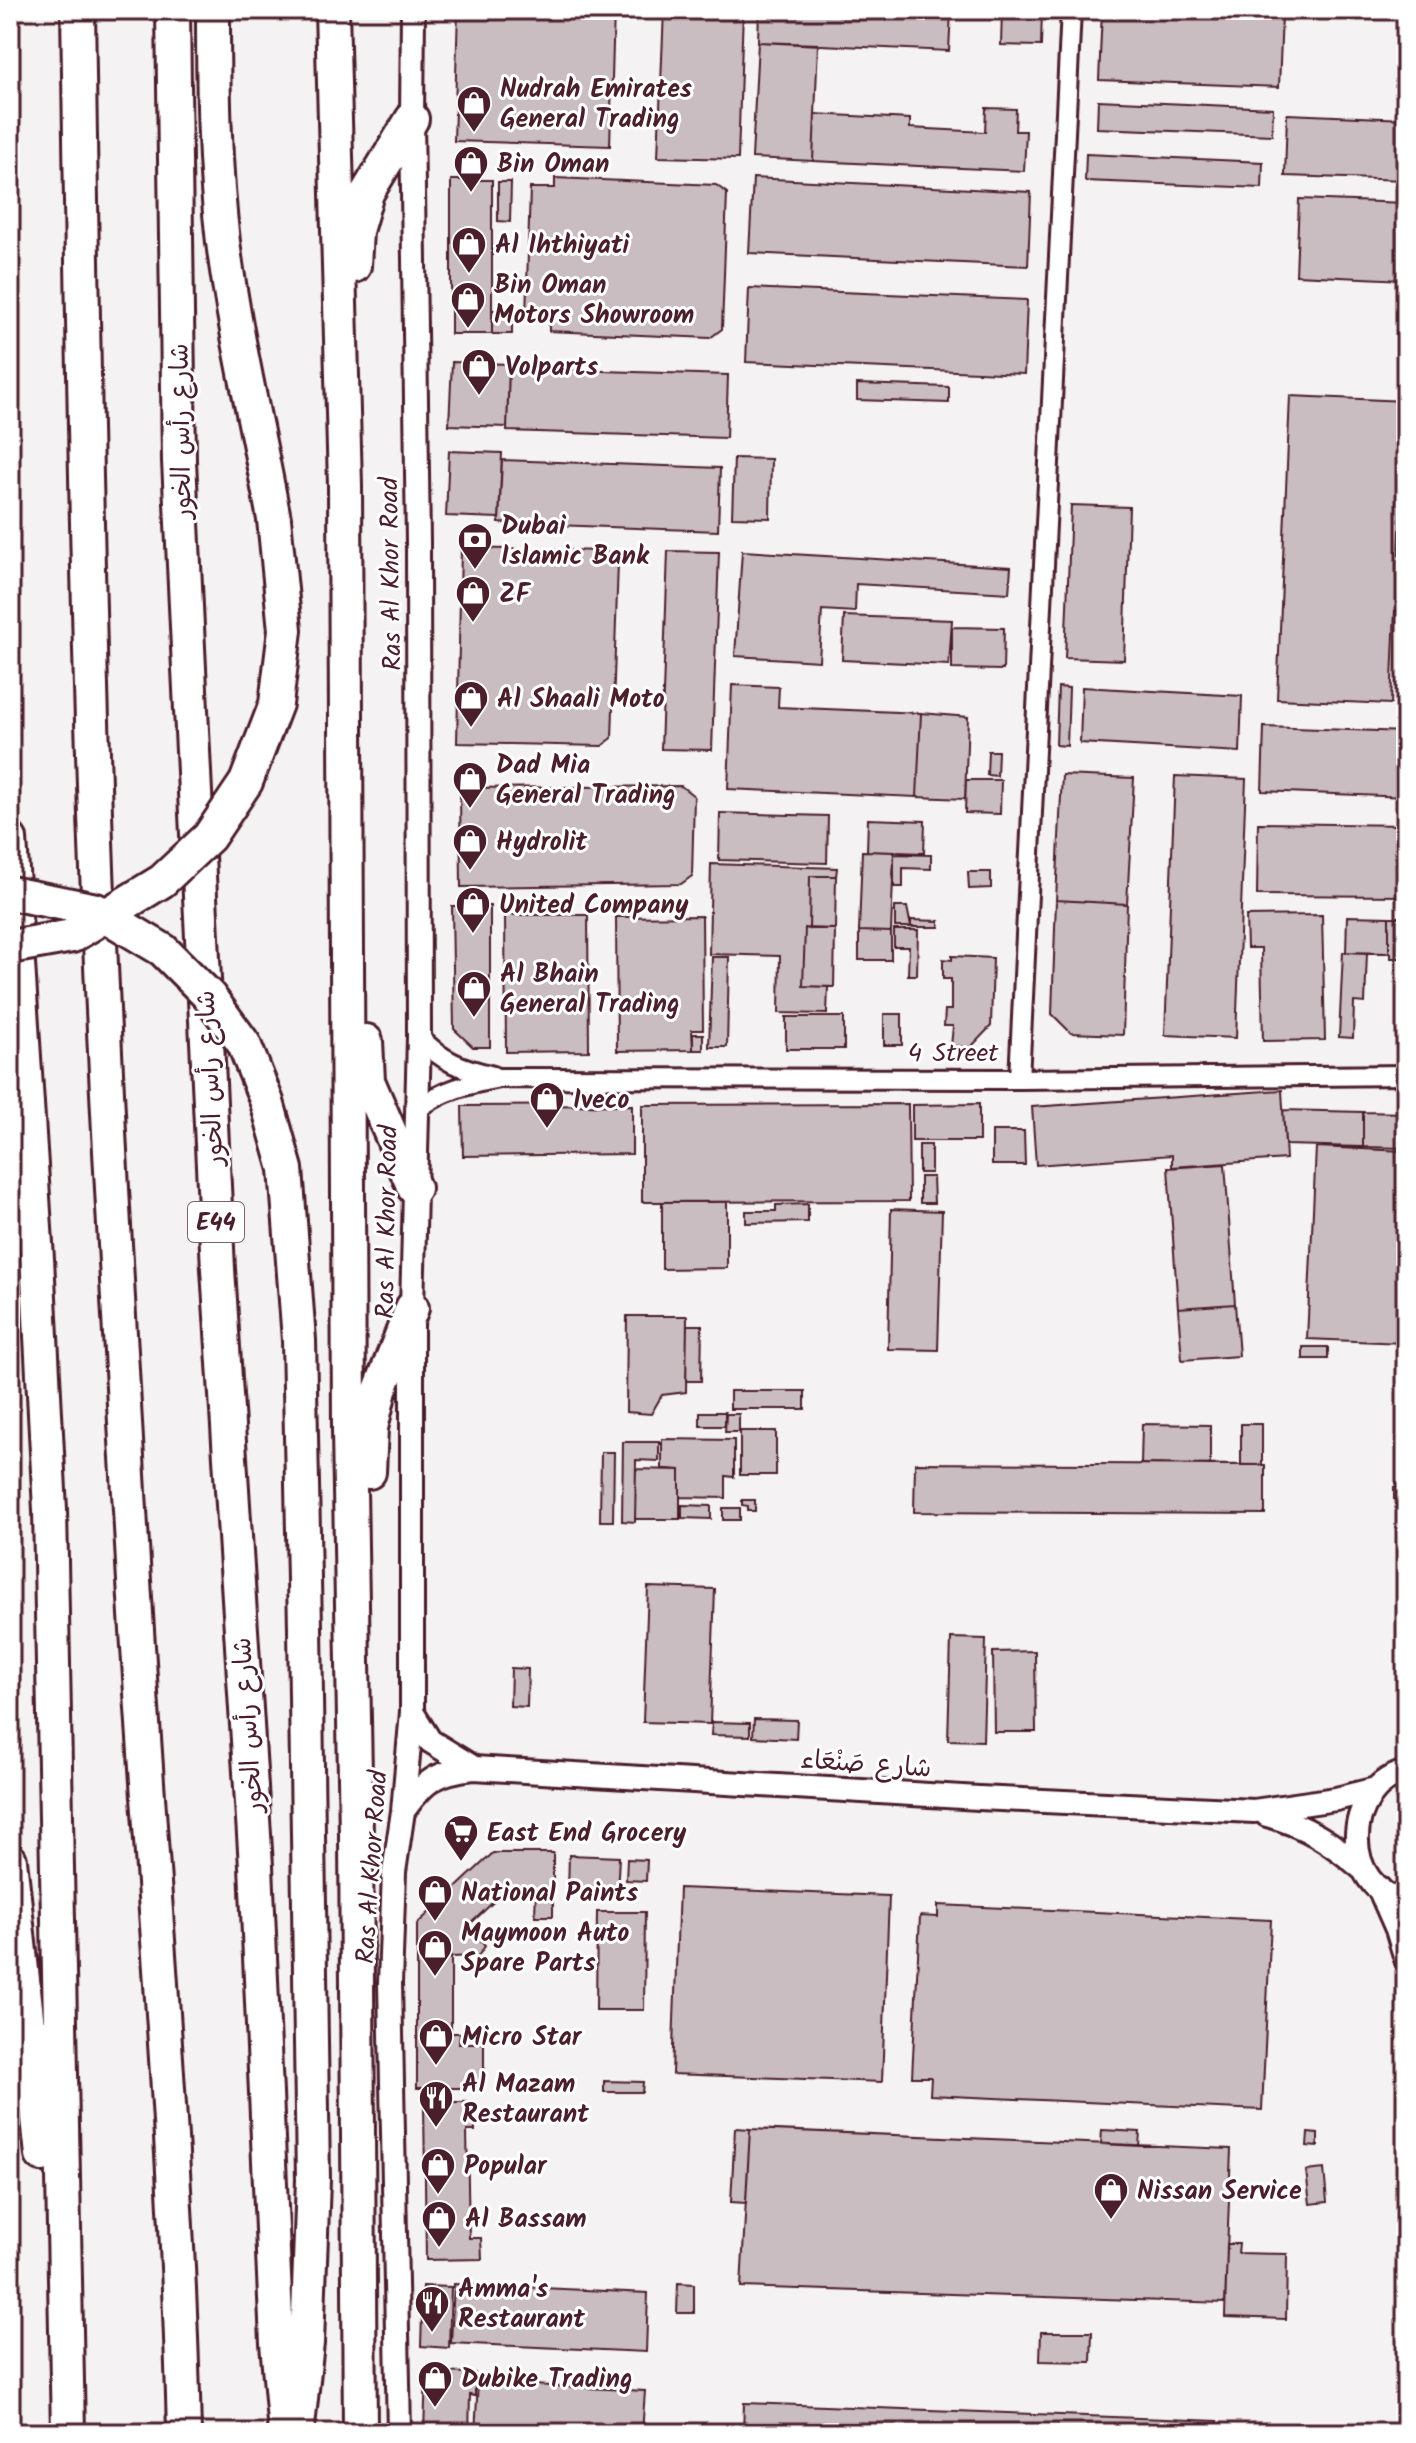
<svg xmlns="http://www.w3.org/2000/svg" width="1416" height="2443" font-family="Kalam,'Playpen Sans Arabic',sans-serif">
<rect width="100%" height="100%" fill="#f4f2f2"/>
<filter id="ink" filterUnits="userSpaceOnUse"><feTurbulence type="fractalNoise" baseFrequency=".0125" numOctaves="2"/><feDisplacementMap in="SourceGraphic" scale="16" xChannelSelector="R" yChannelSelector="G"/><feConvolveMatrix kernelMatrix="1 2 1 2 8 2 1 2 1" color-interpolation-filters="sRGB"/></filter>
<g filter="url(#ink)">
<path fill="#cabdc1" stroke="#4a1f2b" stroke-width="2" d="M458,10H614L610,146L454,141Z
M664,10H743L738,159L658,157Z
M759,10H951L949,51L758,42Z
M1002,10H1042L1041,46L1001,45Z
M1102,10L1282,15L1279,87L1099,80Z
M758,42L818,44L813,161L752,158Z
M1098,100L1273,108L1272,135L1097,128Z
M986,108L1016,109L1015,131H1026L1024,171L813,161L815,114L910,119V128L985,132Z
M1287,114L1406,119V180L1285,176Z
M1086,154L1263,162L1262,188L1085,181Z
M555,178L716,185L727,193L722,329L710,338L549,331V319L526,317L530,188H555Z
M753,178L1031,192L1028,266L749,253Z
M451,180H492V334H451Z
M498,182H511L510,222L498,221Z
M1299,199L1406,203V280L1296,275Z
M749,288L1027,300L1024,374L746,362Z
M492,310H512V334H492Z
M452,362L509,364L507,427L449,425Z
M509,368L728,375L726,438L507,431Z
M857,384L949,387V403L857,400Z
M1290,396L1406,401L1399,555H1406V611H1395L1391,704L1277,699Z
M449,451L502,453L499,518L446,516Z
M734,458L771,459L770,518L732,517Z
M502,460L720,468L718,531L499,523Z
M1071,505L1129,507L1124,660L1065,658Z
M461,548L606,551L618,562L612,738L602,746L457,743Z
M668,551L719,552L712,750L661,749Z
M742,551L1011,567L1009,593L856,584L855,612L822,610L819,661L735,656Z
M844,616L952,620L949,665L842,660Z
M952,627L1004,628L1003,670L952,669Z
M732,685L779,687L778,707L921,713L917,797L728,789Z
M1058,687L1069,688L1067,746L1056,745Z
M1082,687L1242,696L1240,752L1080,743Z
M921,713L968,717L965,799L917,797Z
M1264,727L1406,732V797L1262,791Z
M988,751H998L997,776L987,775Z
M1062,775L1134,778L1127,904L1056,900Z
M1175,776L1246,779L1236,1038L1165,1035Z
M966,780H1001L1000,814L965,813Z
M681,786L694,796L692,876L681,884L461,887L460,788Z
M720,813L828,816L827,863L719,860Z
M868,819L925,821L924,853L867,851Z
M1258,823L1406,825V896L1257,895Z
M862,851L894,852L891,932L859,931Z
M894,854L931,855V869L903,868V887H894Z
M711,864L837,868L836,876H810L809,929L805,928L803,986L828,987L827,1014L779,1013L780,956L709,954Z
M968,872H991V888L969,889Z
M810,876H836L835,929H809Z
M1056,900L1127,904L1123,1035L1071,1033L1052,1014Z
M452,906H490V1047H473L454,1029Z
M895,907H907L911,927H895Z
M505,915H588L589,1051L506,1052Z
M1322,915L1325,1040L1263,1041L1261,948H1247L1246,916Z
M702,916L703,1030H692L693,1050L617,1051L616,917Z
M1347,916L1389,917V953L1346,952Z
M1389,917H1406V958H1391V953H1389Z
M911,920L939,921V927H911Z
M805,928L835,929L834,987L803,986Z
M894,930H918L917,975H908L909,947H894Z
M859,931L891,932V960H859Z
M1343,952L1367,953L1365,1003L1354,1002L1353,1038L1339,1037Z
M952,956L993,958L991,1026L971,1047L951,1046L953,1026H944L945,1010H951V979H943V959L952,960Z
M712,957H729L727,1047H709Z
M884,1014H902V1045H884Z
M786,1017H844V1049H786Z
M693,1034H703V1050H693Z
M1282,1090L1286,1159L1172,1167V1155L1036,1165L1032,1107Z
M908,1104L909,1201L642,1202V1105Z
M979,1104V1141H912V1105Z
M632,1105V1154L463,1156L462,1106Z
M1283,1110L1363,1112V1147L1285,1145Z
M1363,1112L1405,1113L1406,1148L1363,1147Z
M992,1131H1024L1025,1165H992Z
M919,1145H931V1173H919Z
M1316,1147L1406,1151V1271L1403,1343L1307,1339Z
M1225,1164L1235,1304L1178,1308L1168,1168Z
M920,1177H933L934,1203H920Z
M662,1202H727V1268L662,1269Z
M808,1204V1222L746,1223V1211H776V1205Z
M891,1209L942,1211L938,1350L888,1349Z
M1235,1304L1239,1356L1182,1360L1178,1308Z
M627,1316H687L686,1392L662,1395L651,1414L626,1412Z
M687,1325H702L701,1381H686Z
M1303,1347H1328V1359H1303Z
M1398,1354H1406V1367H1398Z
M730,1391H805V1409H730Z
M700,1412H725V1426H700Z
M726,1414H739V1432H725Z
M1142,1424L1210,1425V1465L1141,1464Z
M1241,1424H1262V1465H1241Z
M740,1431H776V1475H740Z
M662,1439L734,1440V1477L726,1476V1498L680,1497V1470L662,1469Z
M623,1442H659V1461L636,1460L635,1522L622,1521Z
M601,1452H614L613,1521H600Z
M915,1463L1265,1465V1514L914,1512Z
M636,1469L680,1470V1519H635Z
M1394,1487H1404L1403,1499H1394Z
M742,1500H755V1511H748V1506L742,1505Z
M682,1505L711,1506V1519L682,1518Z
M723,1508H740V1520H723Z
M648,1587L715,1589L710,1724L643,1722Z
M951,1638L986,1639L983,1741L948,1740Z
M1035,1651L1036,1732H994L993,1652Z
M511,1668L528,1669L527,1707L510,1706Z
M754,1719L797,1720L796,1739L753,1737Z
M712,1722L750,1723V1736L711,1735Z
M493,1853H553V1916H535L536,1891L506,1890L467,1927L485,1946L478,1956L451,1957V2033H460L459,2043H484V2088H417V1924Z
M569,1855L619,1857L617,1893L568,1891Z
M627,1859L647,1860L646,1881L626,1880Z
M679,1888L889,1896L882,2082L672,2074Z
M938,1905L1271,1920L1262,2110L930,2095L931,2077H912L920,1916L938,1917Z
M597,1912H645L644,2010H596Z
M604,2081L643,2082L642,2092H604Z
M424,2102H474L475,2131H467L469,2238H481L482,2259L426,2260Z
M735,2128L750,2129L746,2203L731,2202Z
M750,2129L1231,2149L1225,2303L741,2287Z
M1102,2130L1140,2132L1139,2146L1101,2144Z
M1308,2133L1318,2134V2147L1307,2146Z
M1324,2169L1327,2202L1310,2204L1306,2171Z
M1227,2244H1239L1238,2253L1287,2254L1286,2319L1225,2317Z
M678,2283L694,2284V2313H677Z
M454,2284L648,2293L646,2352L451,2343Z
M423,2286L451,2287L449,2348L421,2346Z
M1041,2332H1092L1091,2362L1040,2361Z
M426,2372L475,2373V2396L470,2395L469,2433H424Z
M478,2382L645,2391L642,2433H475Z
M744,2403L1218,2421L1217,2433H743Z"/>
<g fill="none" stroke-linecap="round" stroke-linejoin="round">
<defs>
<path id="minor" d="M419,1037C443,1062 460,1068 493,1076
M1019,1079L1071,10
M416,1110C442,1090 468,1084 500,1078L1019,1079L1406,1075"/>
<path id="tertiary" d="M412,1712L430,1741L474,1768
M1406,1772C1341,1788 1340,1889 1406,1902
M404,1810C425,1780 437,1772 474,1768L979,1798L1254,1811L1336,1799L1376,1789
M1267,1815C1307,1826 1332,1843 1364,1870
M1379,1888L1397,1929L1406,1959
M399,2433L390,1983L394,1872L403,1811L412,1712V1308L419,1037L418,542L412,119L413,10"/>
<path id="motorway" d="M78,10C82,258 85,506 93,753C101,1017 117,1281 132,1545C148,1841 177,2136 184,2433
M173,10L179,461L218,1269L256,1866L277,2343L285,2433
M213,10C213,88 214,165 223,242C235,335 257,427 274,519
M332,10L345,485L349,1431L356,1835L360,2433
M354,266L356,231L367,193L412,119
M10,839L37,1259L50,1510L68,2433
M366,1041L368,1081L414,1188
M369,1472L371,1428L380,1390L412,1308
M10,1860L42,2155
M298,2426L307,2343L313,2180L305,1628"/>
</defs>
<use href="#minor" stroke="#4a1f2b" stroke-width="24"/>
<use href="#tertiary" stroke="#4a1f2b" stroke-width="28"/>
<use href="#motorway" stroke="#4a1f2b" stroke-width="38"/>
<use href="#minor" stroke="#fff" stroke-width="18"/>
<use href="#tertiary" stroke="#fff" stroke-width="22"/>
<use href="#motorway" stroke="#fff" stroke-width="32"/>
<defs>
<path id="motorway-bridge" d="M10,893L96,910L163,950L209,996L244,1044L267,1102L286,1169L299,1340L305,1628
M10,947L72,936L162,881L209,837L246,782L276,704L285,630L274,519"/>
</defs>
<use href="#motorway-bridge" stroke="#4a1f2b" stroke-width="38" stroke-linecap="butt"/>
<use href="#motorway-bridge" stroke="#fff" stroke-width="32"/>
</g>
</g>
<defs>
<symbol id="shop-pin" viewBox="-11 -11 22 30"><path d="M0 17L-7.5 6A9.5 9.5 0 1 1 7.5 6Z" fill="#4a1f2b" stroke="#fff"/><path d="M-5-2.5h2.3a2.7 3.5 0 0 1 5.4 0H5L5.5 6h-11ZM-1.5-2.5h3a1.5 2.3 0 0 0-3 0Z" fill="#fff"/></symbol>
<symbol id="bank-pin" viewBox="-11 -11 22 30"><path d="M0 17L-7.5 6A9.5 9.5 0 1 1 7.5 6Z" fill="#4a1f2b" stroke="#fff"/><path d="M-6-4H6V4H-6ZM0-2.3a2.3 2.3 0 1 0 0 4.6a2.3 2.3 0 1 0 0-4.6Z" fill="#fff"/></symbol>
<symbol id="supermarket-pin" viewBox="-11 -11 22 30"><path d="M0 17L-7.5 6A9.5 9.5 0 1 1 7.5 6Z" fill="#4a1f2b" stroke="#fff"/><path d="M-6-5.5h2.5l.6 2H6L4.5 2H-2.5L-4.4-4H-6ZM-1.5 3.2a1.3 1.3 0 1 0 .1 0ZM3 3.2a1.3 1.3 0 1 0 .1 0Z" fill="#fff"/></symbol>
<symbol id="restaurant-pin" viewBox="-11 -11 22 30"><path d="M0 17L-7.5 6A9.5 9.5 0 1 1 7.5 6Z" fill="#4a1f2b" stroke="#fff"/><path d="M-5-6h1v4h1v-4h1v4h1v-4h1v5L-1.5 .5V6h-2V.5L-5-1ZM5-6V6H3V1.5H1.5Q1.5-4 5-6Z" fill="#fff"/></symbol>
</defs>
<g fill-rule="evenodd">
<use href="#shop-pin" x="454" y="83" width="40" height="54"/>
<use href="#shop-pin" x="451" y="143" width="40" height="54"/>
<use href="#shop-pin" x="449" y="224" width="40" height="54"/>
<use href="#shop-pin" x="448" y="279" width="40" height="54"/>
<use href="#shop-pin" x="459" y="346" width="40" height="54"/>
<use href="#bank-pin" x="455" y="520" width="40" height="54"/>
<use href="#shop-pin" x="453" y="573" width="40" height="54"/>
<use href="#shop-pin" x="451" y="678" width="40" height="54"/>
<use href="#shop-pin" x="450" y="759" width="40" height="54"/>
<use href="#shop-pin" x="450" y="821" width="40" height="54"/>
<use href="#shop-pin" x="453" y="884" width="40" height="54"/>
<use href="#shop-pin" x="454" y="968" width="40" height="54"/>
<use href="#shop-pin" x="527" y="1079" width="40" height="54"/>
<use href="#supermarket-pin" x="441" y="1812" width="40" height="54"/>
<use href="#shop-pin" x="415" y="1872" width="40" height="54"/>
<use href="#shop-pin" x="415" y="1927" width="40" height="54"/>
<use href="#shop-pin" x="416" y="2016" width="40" height="54"/>
<use href="#restaurant-pin" x="416" y="2078" width="40" height="54"/>
<use href="#shop-pin" x="418" y="2145" width="40" height="54"/>
<use href="#shop-pin" x="1091" y="2170" width="40" height="54"/>
<use href="#shop-pin" x="419" y="2198" width="40" height="54"/>
<use href="#restaurant-pin" x="412" y="2283" width="40" height="54"/>
<use href="#shop-pin" x="415" y="2358" width="40" height="54"/>
</g>
<g text-anchor="middle" stroke-width="6" stroke-linejoin="round" paint-order="stroke">
<rect fill="#fff" stroke="#80626b" stroke-width="2" x="188" y="1202" width="56" height="40" rx="6"/>
<g font-size="24" font-weight="bold" fill="#4a1f2b">
<text x="216" y="1230">E44</text>
</g>
<g font-size="26" font-weight="bold" fill="#4a1f2b" stroke="#fff" text-anchor="start">
<text x="500" y="97">Nudrah Emirates<tspan x="500" dy="30">General Trading</tspan></text>
<text x="497" y="172">Bin Oman</text>
<text x="495" y="253">Al Ihthiyati</text>
<text x="494" y="293">Bin Oman<tspan x="494" dy="30">Motors Showroom</tspan></text>
<text x="505" y="375">Volparts</text>
<text x="501" y="534">Dubai<tspan x="501" dy="30">Islamic Bank</tspan></text>
<text x="499" y="602">ZF</text>
<text x="497" y="707">Al Shaali Moto</text>
<text x="496" y="773">Dad Mia<tspan x="496" dy="30">General Trading</tspan></text>
<text x="496" y="850">Hydrolit</text>
<text x="499" y="913">United Company</text>
<text x="500" y="982">Al Bhain<tspan x="500" dy="30">General Trading</tspan></text>
<text x="573" y="1108">Iveco</text>
<text x="487" y="1841">East End Grocery</text>
<text x="461" y="1901">National Paints</text>
<text x="461" y="1941">Maymoon Auto<tspan x="461" dy="30">Spare Parts</tspan></text>
<text x="462" y="2045">Micro Star</text>
<text x="462" y="2092">Al Mazam<tspan x="462" dy="30">Restaurant</tspan></text>
<text x="464" y="2174">Popular</text>
<text x="1137" y="2199">Nissan Service</text>
<text x="465" y="2227">Al Bassam</text>
<text x="458" y="2297">Amma's<tspan x="458" dy="30">Restaurant</tspan></text>
<text x="461" y="2387">Dubike Trading</text>
</g>
<g font-size="26" fill="#4a1f2b" stroke="#fff">
<text transform="translate(180 431) rotate(-91)" y="9">شارع رأس الخور</text>
<text transform="translate(390 574) rotate(-91)" y="9">Ras Al Khor Road</text>
<text x="953" y="1061">4 Street</text>
<text transform="translate(209 1078) rotate(-93)" y="9">شارع رأس الخور</text>
<text transform="translate(386 1222) rotate(-89)" y="9">Ras Al Khor Road</text>
<text transform="translate(247 1725) rotate(-94)" y="9">شارع رأس الخور</text>
<text transform="translate(866 1763) rotate(4)" y="9">شارع صَنْعَاء</text>
<text transform="translate(371 1867) rotate(-86)" y="9">Ras Al Khor Road</text>
</g>
</g>
<rect width="1416" height="2443" fill="none" stroke="#fff" stroke-width="40"/>
<rect x="20" y="20" width="1376" height="2403" fill="none" stroke="#4a1f2b" stroke-width="3" filter="url(#ink)"/>
</svg>
